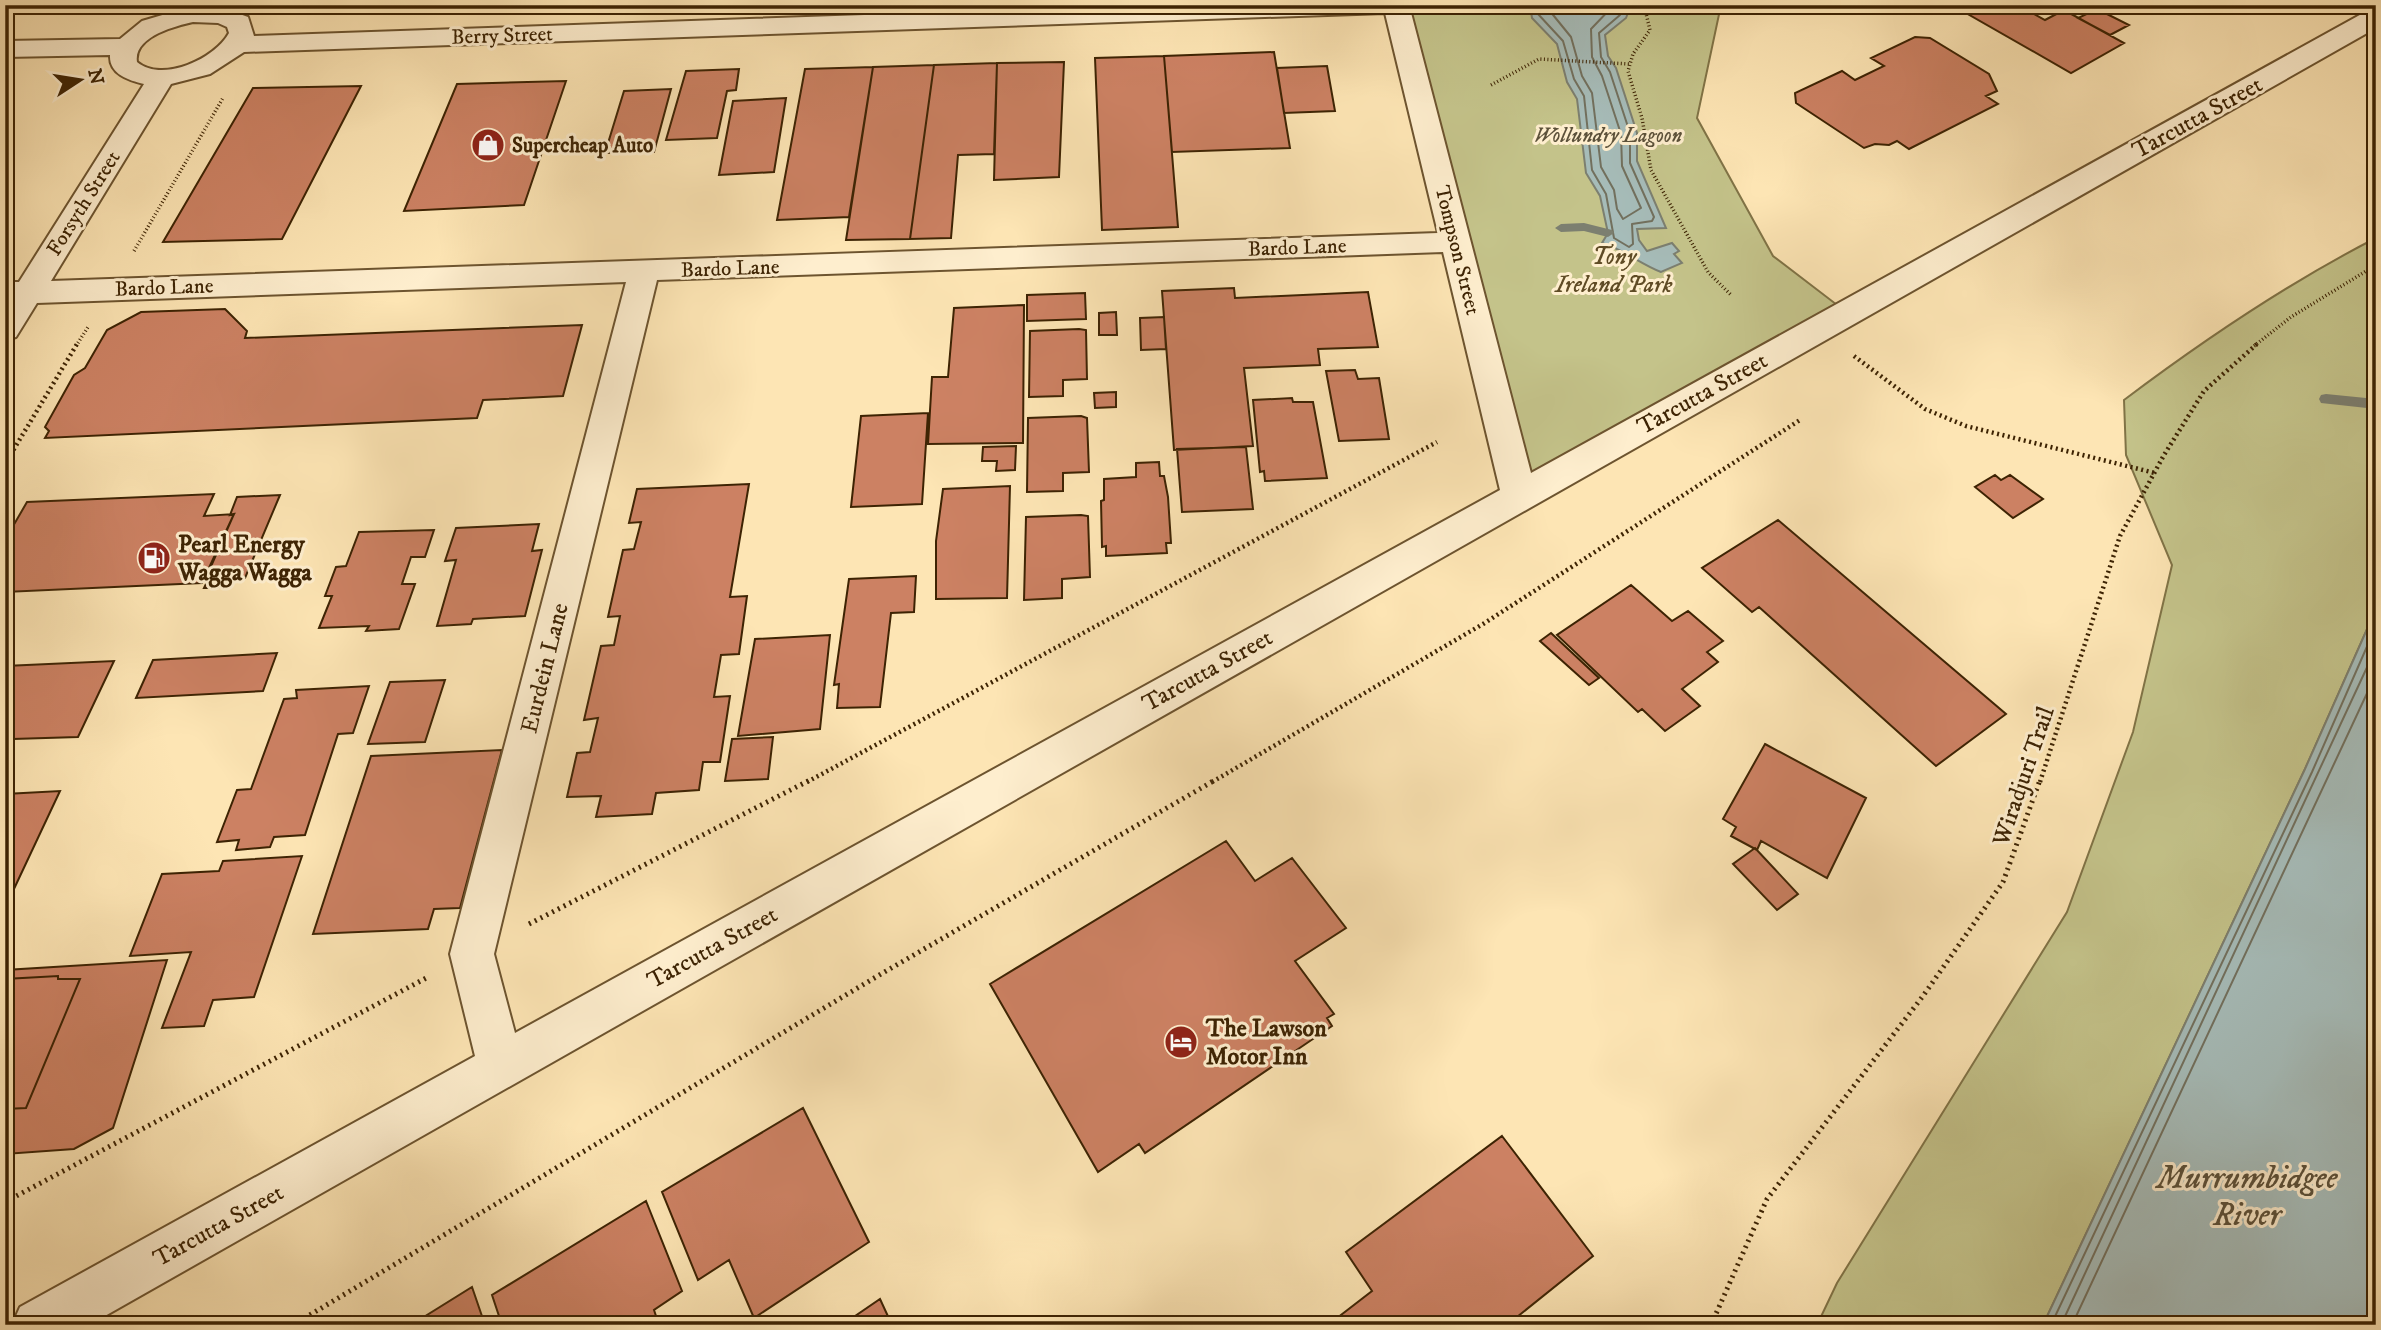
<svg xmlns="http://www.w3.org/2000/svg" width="2381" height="1330" font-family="'IM FELL DW Pica',serif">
<rect width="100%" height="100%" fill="#fde5b4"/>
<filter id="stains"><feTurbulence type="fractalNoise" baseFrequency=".00286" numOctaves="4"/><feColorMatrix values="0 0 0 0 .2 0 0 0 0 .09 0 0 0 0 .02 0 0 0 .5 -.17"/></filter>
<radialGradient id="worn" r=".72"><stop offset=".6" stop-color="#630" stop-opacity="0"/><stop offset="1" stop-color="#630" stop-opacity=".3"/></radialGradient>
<path fill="#c4c38a" stroke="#807346" stroke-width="2" d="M1396,5H1721L1697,118L1773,256L1845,311L1518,491Z
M2376,238V609L2305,769L2043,1325H1817L1837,1283L2067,912L2133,732L2172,565L2126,455L2124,400C2205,339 2286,284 2376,238Z"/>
<path fill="#a6bcb9" stroke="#7c7f70" stroke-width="2" d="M1530,5H1631L1626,18L1605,35L1608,56L1616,68L1637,133V161L1666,228L1637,229L1639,240L1647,251L1672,243L1679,251L1674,254L1682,263L1661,272C1640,264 1623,249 1602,243L1608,233L1600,196L1586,173L1577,99L1567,82L1557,44L1532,18Z
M2376,609V1325H2043L2305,769Z"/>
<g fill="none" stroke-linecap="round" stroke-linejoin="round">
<path stroke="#72705e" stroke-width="2" d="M1536,5L1538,14L1563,41L1574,79L1584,96L1592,170L1606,194L1614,238L1629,247L1633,244L1632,224L1652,221L1654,217L1630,163V133L1610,72L1601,57L1599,33L1620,15L1624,5
M1545,5L1571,37L1582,76L1592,93L1601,167L1614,190L1617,209L1623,219L1641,208L1622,166L1621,134L1602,76L1592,57L1591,29L1614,5
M2051,1325L2312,772L2376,626
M2061,1325L2376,648
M2072,1325L2376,674"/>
<path fill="#7c7f70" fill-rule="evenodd" d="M1584,223L1612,230L1614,233L1608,237L1584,231L1561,232L1555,228L1561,224Z
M2326,394L2376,399V409L2321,403L2319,399L2321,395Z"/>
</g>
<path fill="#cc8163" stroke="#3d2303" stroke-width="2" d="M1952,5H2018L2045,20L2064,10L2124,43L2071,73Z
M2097,9L2129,25L2110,35L2078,18Z
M1915,37L1930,38L1989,74L1997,91L1986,96L1998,104L1909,149L1897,141L1889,145L1875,144L1864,148L1796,103L1795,93L1842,71L1855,80L1884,66L1871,58Z
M1274,52L1290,148L1172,152L1164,56Z
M1164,56L1178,227L1102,230L1095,58Z
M1064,62L1059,177L994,180L997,63Z
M997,63L994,154L958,155L951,238L910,239L934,65Z
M934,65L910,239L846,240L873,67Z
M1327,66L1335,111L1284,113L1277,68Z
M873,67L849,217L777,220L805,69Z
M739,69L736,90L727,91L717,138L666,140L686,71Z
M566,81L524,205L404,211L457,84Z
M361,86L282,239L163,242L253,88Z
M671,89L654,152L605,153L624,91Z
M786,98L774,172L719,175L733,101Z
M1234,288L1235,298L1368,292L1378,347L1318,349L1320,365L1244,368L1253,446L1174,450L1162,291Z
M1085,293L1086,319L1027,321V295Z
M1024,305L1023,443L928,444L932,377H948L954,308Z
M225,309L247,331L245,338L582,325L563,396L483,400L477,418L45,438L49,431L45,427L74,375L85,368L107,330L141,312Z
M1116,312L1117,335H1099V313Z
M1164,317L1166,349L1141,350L1140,318Z
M1079,329L1086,330L1087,379L1063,380V396L1029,397L1030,331Z
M1355,370L1358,379L1379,378L1389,439L1339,441L1326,371Z
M1116,392V407L1095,408L1094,393Z
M1292,398L1293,402H1313L1327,478L1265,481L1264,471L1260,472L1253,400Z
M928,413L922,504L851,507L861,416Z
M1081,416L1087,418L1089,472L1063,473V491L1027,492L1028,418Z
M1016,446L1015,470L996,471L997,461H982L983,447Z
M1246,447L1253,509L1182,512L1177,449Z
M1159,462L1160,476H1164L1168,497L1171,543H1166L1167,553L1106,556V546L1102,547L1101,501L1104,500V479L1136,477V463Z
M1995,475L2001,480L2010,475L2043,499L2013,518L1975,487Z
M749,484L730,597L747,596L739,654L721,655L714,697L730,696L720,762H703L699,790L656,793L652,814L596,817L601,796L567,797L577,753L590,752L598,718L584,720L601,646L614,645L620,616L608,617L623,550L634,549L641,522L629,523L637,489Z
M1010,486L1007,598L936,599V541L943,489Z
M214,494L204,516L234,514L202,583L5,592V540L27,502Z
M280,495L245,578L227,579L223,588H204L208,580H205L234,514L230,515L237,497Z
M1081,515L1088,516L1090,577L1062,579V598L1024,600L1026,517Z
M1778,520L2006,714L1936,766L1759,607L1752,612L1702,568Z
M539,524L532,551L542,550L525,616L473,619L471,624L437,626L456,560L445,561L456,528Z
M434,530L425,557H411L402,584H415L399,629L366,631L369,626L319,628L332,596H325L336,567L346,566L359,532Z
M916,576L914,612L891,613L880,707L837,708L839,684L834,685L849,579Z
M1631,585L1672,621L1688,611L1723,641L1707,652L1718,662L1682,689L1700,706L1665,731L1642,709L1638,712L1557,635Z
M1551,633L1599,678L1589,685L1540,641Z
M830,635L820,729L738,736L755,639Z
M277,653L263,691L136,698L153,660Z
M114,661L78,737L13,739L5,754V666Z
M445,680L425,742L368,744L390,682Z
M369,686L353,733L338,734L305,835L274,837L270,847L236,850L239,840L217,842L237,790L251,789L284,699L297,698L296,690Z
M773,737L768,779L725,781L732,739Z
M1765,744L1866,798L1827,878L1761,841L1757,850L1731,836L1736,827L1723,819Z
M502,750L460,908L434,909L428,929L313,934L371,756Z
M60,791L5,908V794Z
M1226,841L1255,881L1292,858L1346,928L1295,961L1334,1014L1327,1018L1332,1026L1145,1153L1139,1144L1098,1172L990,984Z
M1755,848L1798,894L1777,910L1733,864Z
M302,856L254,997L213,1000L204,1026L162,1028L191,952L130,956L162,874L219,871L223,861Z
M167,960L113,1128L74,1149L5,1154V970Z
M58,976V979H80L26,1108L5,1109V979Z
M803,1108L869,1242L754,1318L729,1260L698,1280L662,1192Z
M1502,1136L1593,1256L1507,1325H1328L1372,1291L1346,1252Z
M646,1201L682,1291L654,1310L659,1325H502L492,1295Z
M472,1287L485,1325H411Z
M880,1299L892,1325H842Z"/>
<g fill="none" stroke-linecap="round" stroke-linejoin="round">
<defs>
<path id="minor" d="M1158,5H1409L1531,473L2367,11L2376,9V28L89,1325H12L20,1307L475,1056L450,954L626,282L37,303L16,337L5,340V282H19L144,84C128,80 109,74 110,55L5,57V41L120,39L142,21L193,6L223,8L248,17L254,36ZM1385,13L1438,233L51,281L171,84L210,74L244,52ZM193,22L218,23L227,27L229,33C215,59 162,83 137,62C133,37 175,26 193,22ZM1443,252L1500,490L515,1033L494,954L657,280Z"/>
</defs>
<use href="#minor" stroke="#6d542f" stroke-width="4"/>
<path stroke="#3d2303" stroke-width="3.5" stroke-dasharray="1 2.5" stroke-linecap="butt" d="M1644,5L1650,30L1633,54L1628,71L1642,118L1651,170L1708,272L1731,295
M1491,85L1539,59L1629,64
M134,251L223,98
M76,346L88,327
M2254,346L2291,317L2376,265"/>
<path stroke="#3d2303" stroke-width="4.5" stroke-dasharray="2 3.5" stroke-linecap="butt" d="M1854,356L1925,409L1966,426L2155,473
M5,464L77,344
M807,782L1437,442
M1212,782L1483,624L1800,420
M2040,782L2120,536L2164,455L2204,391L2257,344"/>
<path stroke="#3d2303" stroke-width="5" stroke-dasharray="2 4.5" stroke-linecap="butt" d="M529,924L810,780
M5,1202L428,977
M293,1325L881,974L1215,780
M1711,1325L1767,1199L1923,996L2003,882L2040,780"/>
<use href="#minor" fill="#feeece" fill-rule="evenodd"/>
</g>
<defs>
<symbol id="shop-disc" viewBox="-11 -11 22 22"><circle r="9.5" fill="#8f2418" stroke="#feeece"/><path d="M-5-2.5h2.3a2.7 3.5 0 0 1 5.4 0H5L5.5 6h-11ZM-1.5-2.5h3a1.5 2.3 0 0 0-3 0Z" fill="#fff"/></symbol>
<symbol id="fuel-disc" viewBox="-11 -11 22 22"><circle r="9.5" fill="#8f2418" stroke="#feeece"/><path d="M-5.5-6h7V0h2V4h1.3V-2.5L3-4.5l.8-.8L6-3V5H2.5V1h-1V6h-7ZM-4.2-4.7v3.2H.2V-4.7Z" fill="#fff"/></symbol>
<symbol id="hotel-disc" viewBox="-11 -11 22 22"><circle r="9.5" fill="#8f2418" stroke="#feeece"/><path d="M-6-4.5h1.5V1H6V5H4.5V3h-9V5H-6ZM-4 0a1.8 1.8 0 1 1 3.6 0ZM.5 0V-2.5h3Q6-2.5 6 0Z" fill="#fff"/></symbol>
</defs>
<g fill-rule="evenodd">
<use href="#shop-disc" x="469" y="126" width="38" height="38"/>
<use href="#fuel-disc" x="135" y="539" width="38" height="38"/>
<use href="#hotel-disc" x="1162" y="1023" width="38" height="38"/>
</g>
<g text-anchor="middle" stroke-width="6" stroke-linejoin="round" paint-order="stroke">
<g font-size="21" fill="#3d2303" stroke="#feeece">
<text transform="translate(502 35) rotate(-2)" y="7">Berry Street</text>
<text transform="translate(83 203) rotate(-58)" y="7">Forsyth Street</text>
<text transform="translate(1297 247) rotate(-2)" y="7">Bardo Lane</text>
<text transform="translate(1458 250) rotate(76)" y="7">Tompson Street</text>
<text transform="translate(730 268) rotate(-2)" y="7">Bardo Lane</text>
<text transform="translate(164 287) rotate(-2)" y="7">Bardo Lane</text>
</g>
<g font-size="21" font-style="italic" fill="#5c513a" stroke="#feeece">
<text x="1608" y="142">Wollundry Lagoon</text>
</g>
<g font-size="21" font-weight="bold" fill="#3d2303" stroke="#feeece" text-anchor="start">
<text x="512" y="152">Supercheap Auto</text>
</g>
<g font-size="24" fill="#3d2303" stroke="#feeece">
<text transform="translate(2197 117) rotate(-29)" y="8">Tarcutta Street</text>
<text transform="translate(1702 393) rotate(-29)" y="8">Tarcutta Street</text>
<text transform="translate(544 668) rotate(-76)" y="8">Eurdein Lane</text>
<text transform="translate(1207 670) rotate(-29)" y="8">Tarcutta Street</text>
<text transform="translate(2023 776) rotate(-71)" y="8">Wiradjuri Trail</text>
<text transform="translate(712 947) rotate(-29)" y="8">Tarcutta Street</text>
<text transform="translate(218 1225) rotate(-29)" y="8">Tarcutta Street</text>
</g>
<g font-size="24" font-style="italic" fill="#5f4b25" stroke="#feeece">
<text x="1614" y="264">Tony<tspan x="1614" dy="28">Ireland Park</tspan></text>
</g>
<g font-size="24" font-weight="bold" fill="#3d2303" stroke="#feeece" text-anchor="start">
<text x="178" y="552">Pearl Energy<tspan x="178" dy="28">Wagga Wagga</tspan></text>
<text x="1206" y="1036">The Lawson<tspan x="1206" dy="28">Motor Inn</tspan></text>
</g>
<g font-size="32" font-style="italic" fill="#5c513a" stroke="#feeece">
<text x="2247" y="1188">Murrumbidgee<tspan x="2247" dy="37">River</tspan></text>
</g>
</g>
<rect width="2381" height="1330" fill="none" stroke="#fde5b4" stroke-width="28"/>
<rect x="7" y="7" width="2367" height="1316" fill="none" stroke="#3d2303" stroke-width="3.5"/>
<rect x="14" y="14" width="2353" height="1302" fill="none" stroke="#3d2303" stroke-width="2"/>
<g transform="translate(80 80) rotate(78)" stroke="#feeece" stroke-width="5" paint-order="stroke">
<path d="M0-5L12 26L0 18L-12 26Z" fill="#3d2303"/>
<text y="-10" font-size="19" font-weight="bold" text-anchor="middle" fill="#3d2303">N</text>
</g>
<rect width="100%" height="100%" filter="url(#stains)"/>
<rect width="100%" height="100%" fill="url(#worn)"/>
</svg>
